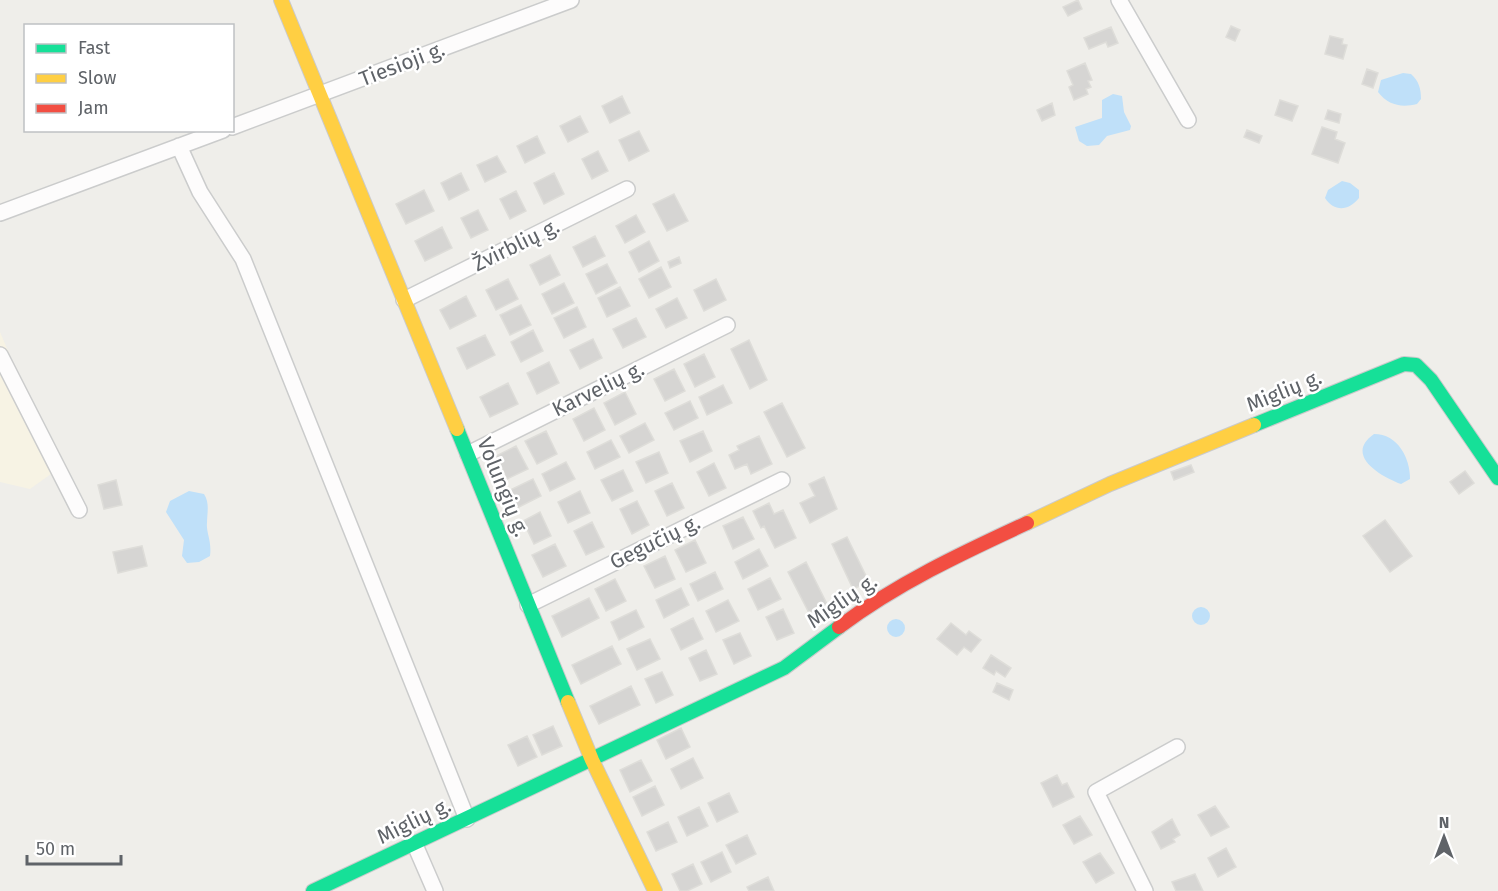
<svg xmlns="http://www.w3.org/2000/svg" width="1498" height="891" font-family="'Fira Sans',sans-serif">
<rect width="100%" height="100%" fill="#efeeea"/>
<path fill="#f7f3e4" d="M0,332L58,469L30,489L0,482Z"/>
<path fill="#bfe0f9" d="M1403,73L1411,74C1419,81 1421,89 1421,99L1417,104C1401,108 1388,105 1378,92L1381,80Z
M1113,94L1122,96L1124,112L1131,126L1130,130L1107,136L1099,145L1087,146L1079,141L1075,127L1102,118V100Z
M1342,181L1350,183L1359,190V198C1349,211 1334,212 1325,198L1328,190Z
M1374,434C1398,434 1410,458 1410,479L1401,484C1380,476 1344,455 1374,434Z
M189,491L204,494C210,503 207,513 207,523C206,533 212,541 210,556L199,562L187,563L182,556L184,540L166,512L170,501Z
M1192 616a9 9 0 1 1 18 0a9 9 0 1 1-18 0Z
M887 628a9 9 0 1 1 18 0a9 9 0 1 1-18 0Z"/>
<path fill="#d6d5d3" stroke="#deddd9" stroke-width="1.5" d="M1078,0L1082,9L1068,16L1063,7Z
M1231,26L1240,30L1235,41L1226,37Z
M1111,27L1118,43L1108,47L1106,42L1089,49L1084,38Z
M1330,36L1343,39L1342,44L1347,45L1343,59L1325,54Z
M1085,63L1092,80L1088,81L1091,87L1086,89L1088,94L1074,100L1069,87L1073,85L1067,71Z
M1367,69L1378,73L1373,88L1362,84Z
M622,96L630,113L610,123L602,106Z
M1280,100L1298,106L1292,121L1275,115Z
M1052,103L1055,115L1042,121L1037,110Z
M1328,110L1341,114L1339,123L1325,119Z
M580,116L588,132L568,142L560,126Z
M1322,127L1337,132L1335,139L1345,143L1338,163L1312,154Z
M1247,130L1262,136L1259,143L1244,137Z
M639,131L649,151L629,161L619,140Z
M537,136L545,153L525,163L517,146Z
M598,151L608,171L592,179L582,159Z
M497,156L506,172L485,182L477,165Z
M461,173L469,190L449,200L441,183Z
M554,173L564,194L544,204L534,183Z
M424,190L434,211L406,224L396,204Z
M516,191L526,211L510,219L500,199Z
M674,194L688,221L667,231L653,204Z
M478,210L488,230L471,238L461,218Z
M636,215L645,232L625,243L616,226Z
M442,227L452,248L425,261L415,241Z
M595,236L605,256L583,267L573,247Z
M649,241L659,261L639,272L629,252Z
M550,255L560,275L540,285L530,265Z
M679,257L681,263L670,268L668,262Z
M607,264L617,283L596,294L586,274Z
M661,267L671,287L649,298L639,279Z
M508,279L518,299L496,310L486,290Z
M716,279L726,300L704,311L694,290Z
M564,283L574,303L552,314L542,294Z
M620,287L630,306L607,317L598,298Z
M466,296L476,316L450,329L440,310Z
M677,298L687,318L666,328L656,309Z
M521,305L531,325L510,335L500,315Z
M577,307L586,327L564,338L554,318Z
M636,318L646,337L623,348L613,329Z
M533,330L543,351L521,362L511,342Z
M485,335L495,355L467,369L457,348Z
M593,339L602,358L580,369L570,350Z
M749,340L767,380L750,389L731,349Z
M704,354L715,377L695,387L684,364Z
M549,362L559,383L537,394L527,373Z
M674,369L685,391L665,401L654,379Z
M508,383L518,404L490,417L480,397Z
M723,385L732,403L707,415L699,397Z
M625,392L636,414L615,425L604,403Z
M690,401L698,418L674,430L665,413Z
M782,403L805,448L787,457L764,412Z
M594,408L605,430L584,441L573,419Z
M645,423L654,440L629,453L620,436Z
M546,431L557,454L537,464L525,441Z
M703,431L712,451L690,462L680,441Z
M759,436L772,464L751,474L747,464L735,469L729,455L739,450L737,446Z
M611,440L620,457L595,469L587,452Z
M516,446L528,469L507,479L496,456Z
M659,452L668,473L646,483L636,462Z
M566,462L575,479L550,491L542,474Z
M714,463L726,488L709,496L697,472Z
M1191,465L1194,472L1174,480L1171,472Z
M623,470L633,491L612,501L601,480Z
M1465,471L1474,483L1459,494L1450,482Z
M824,477L837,509L810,523L800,503L815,496L809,484Z
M533,479L541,496L517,508L508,491Z
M116,480L122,505L104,509L98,485Z
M672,483L684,508L667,516L655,491Z
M580,491L590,513L568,523L558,502Z
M637,501L649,525L632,534L620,509Z
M769,503L774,514L783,510L796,538L775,548L764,526L761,528L753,511Z
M540,512L551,536L534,544L523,521Z
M743,517L754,539L733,549L723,526Z
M1385,520L1412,556L1390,572L1363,536Z
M592,522L604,547L586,555L574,531Z
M847,537L869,582L853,589L832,544Z
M695,540L706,563L686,572L675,550Z
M555,544L566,566L543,577L532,555Z
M142,546L147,566L118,573L113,552Z
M759,549L768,566L743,579L735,562Z
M665,556L675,579L655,588L644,566Z
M806,562L827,604L809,613L788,572Z
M715,572L723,589L698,601L690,584Z
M770,578L781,599L758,610L748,589Z
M615,579L626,601L606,611L595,589Z
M681,588L689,605L664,618L656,600Z
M589,598L599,618L562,637L552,616Z
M728,600L739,621L716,632L706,611Z
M783,609L794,633L777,640L766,617Z
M636,610L644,627L619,640L611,622Z
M693,618L703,639L681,650L671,629Z
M951,623L966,635L969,631L981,640L971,652L964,647L957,655L937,639Z
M740,633L751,656L734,664L723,640Z
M650,639L660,659L637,670L627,649Z
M612,646L621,664L581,684L572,665Z
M706,650L717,674L700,681L689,658Z
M991,655L1011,668L1005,677L996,671L994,675L983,668Z
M662,672L673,695L656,703L645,679Z
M997,683L1013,690L1009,700L993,692Z
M631,686L640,705L599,724L590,706Z
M553,726L562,746L542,755L533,735Z
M681,728L690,747L666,759L657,740Z
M527,736L537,757L518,766L508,745Z
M693,758L703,778L681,789L671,769Z
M641,760L652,781L630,792L620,770Z
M1057,775L1062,785L1067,783L1074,797L1053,807L1041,783Z
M655,786L664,805L642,816L633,797Z
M729,793L738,812L717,822L708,803Z
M1215,806L1229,827L1211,836L1198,815Z
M699,807L708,826L687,836L678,817Z
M1080,816L1092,835L1074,844L1063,825Z
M1172,819L1180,835L1173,839L1175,842L1161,849L1152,832Z
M668,822L677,842L656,851L647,832Z
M747,835L756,854L736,864L726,845Z
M1226,848L1236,867L1218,877L1208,858Z
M722,852L731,872L711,882L701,862Z
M1100,853L1114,873L1096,883L1083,862Z
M693,864L702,884L687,891H680L672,874Z
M1195,874L1203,891H1176L1172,882Z
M768,877L774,891H749L747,887Z"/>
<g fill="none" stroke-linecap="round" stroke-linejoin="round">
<defs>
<path id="street" d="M1119,0L1188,120
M232,127L571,0
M179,146L200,192L243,259L467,819
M0,213L223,130
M404,300L627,189
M0,355L79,510
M468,454L727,325
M528,605L782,480
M415,845L435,891
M1145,891L1096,792L1177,747"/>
<path id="fast" d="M1254,425L1404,364L1416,365L1431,380L1498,478
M457,429L568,702
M313,891L784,668L839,627"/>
<path id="slow" d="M281,0L457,429
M1027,523L1110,484L1254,425
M568,702L592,760L655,891"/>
<path id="jam" d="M839,627C896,584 962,553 1027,523"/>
</defs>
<use href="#street" stroke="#cbcccc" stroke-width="18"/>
<use href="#fast" stroke="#cacacb" stroke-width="16"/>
<use href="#slow" stroke="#cacacb" stroke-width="16"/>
<use href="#jam" stroke="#cacacb" stroke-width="16"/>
<use href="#street" stroke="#fdfcfc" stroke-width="15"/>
<use href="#fast" stroke="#16e098" stroke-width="14"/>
<use href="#slow" stroke="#ffcf43" stroke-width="14"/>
<use href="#jam" stroke="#f24e42" stroke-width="14"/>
</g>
<g text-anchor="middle" stroke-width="5" stroke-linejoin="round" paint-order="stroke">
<g font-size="21" fill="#5f6368" stroke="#fff">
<text transform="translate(402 64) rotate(-21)" y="7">Tiesioji g.</text>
<text transform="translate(516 245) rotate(-26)" y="7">Žvirblių g.</text>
<text transform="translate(598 389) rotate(-26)" y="7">Karvelių g.</text>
<text transform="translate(1284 391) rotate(-22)" y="7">Miglių g.</text>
<text transform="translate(503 487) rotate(68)" y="7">Volungių g.</text>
<text transform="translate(655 542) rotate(-26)" y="7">Gegučių g.</text>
<text transform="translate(842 601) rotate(-34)" y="7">Miglių g.</text>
<text transform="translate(414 821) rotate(-26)" y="7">Miglių g.</text>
</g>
</g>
<rect x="24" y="24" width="210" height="108" fill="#ffffff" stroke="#bfc1c3" stroke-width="1.5"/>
<rect x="36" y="44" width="30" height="9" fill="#16e098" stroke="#bfc1c3" stroke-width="1.5"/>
<text x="78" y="54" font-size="18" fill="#5f6368">Fast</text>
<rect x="36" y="74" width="30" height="9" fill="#ffcf43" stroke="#bfc1c3" stroke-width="1.5"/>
<text x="78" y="84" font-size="18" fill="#5f6368">Slow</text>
<rect x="36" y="104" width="30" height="9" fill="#f24e42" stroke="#bfc1c3" stroke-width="1.5"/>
<text x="78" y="114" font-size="18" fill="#5f6368">Jam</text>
<g transform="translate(1444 837)" stroke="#ffffff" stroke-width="4.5" paint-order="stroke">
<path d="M0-4.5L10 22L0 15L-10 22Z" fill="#5f6368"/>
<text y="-9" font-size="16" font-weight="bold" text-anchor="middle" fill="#5f6368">N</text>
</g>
<path d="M27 855v9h94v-9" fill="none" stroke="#5f6368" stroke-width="3"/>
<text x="36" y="855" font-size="18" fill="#5f6368" stroke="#ffffff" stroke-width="4.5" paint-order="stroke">50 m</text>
</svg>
